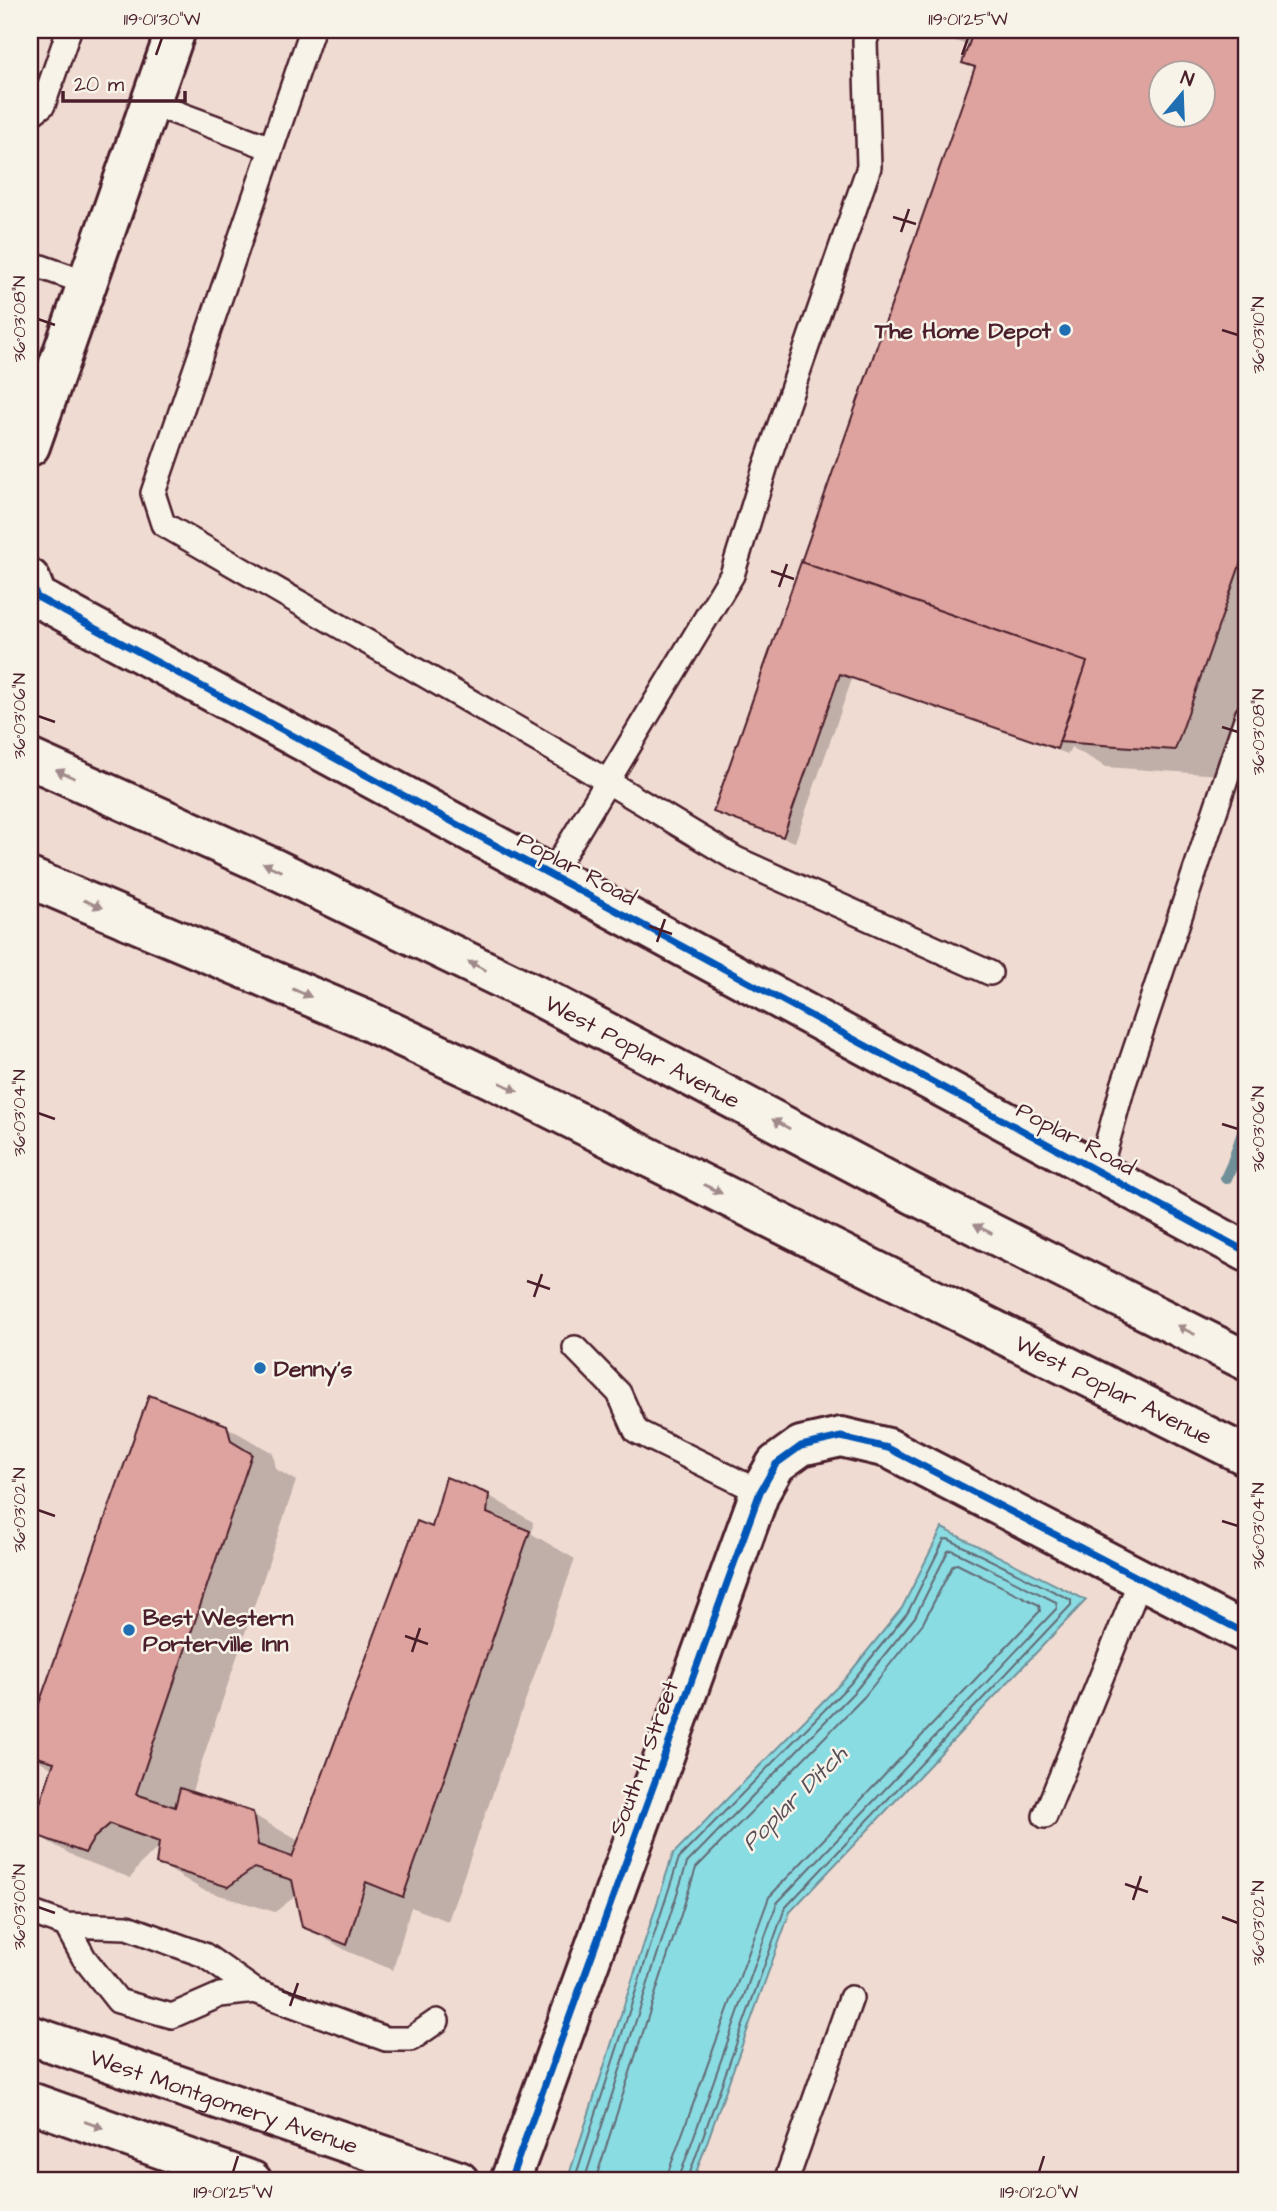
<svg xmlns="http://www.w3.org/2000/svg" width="1277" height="2211" font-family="'Architects Daughter',sans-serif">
<rect width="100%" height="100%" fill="#f0dbd2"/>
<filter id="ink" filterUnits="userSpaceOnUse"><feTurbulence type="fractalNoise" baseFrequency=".0143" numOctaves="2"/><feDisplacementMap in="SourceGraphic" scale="14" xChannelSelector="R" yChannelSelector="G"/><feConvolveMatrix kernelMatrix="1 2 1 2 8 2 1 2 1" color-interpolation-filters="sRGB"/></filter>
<g filter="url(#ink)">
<path fill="#8adce3" stroke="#709099" stroke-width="2" d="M942,1528L1086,1600L790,1912L693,2181H567L673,1854L844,1680L902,1608Z"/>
<path fill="#0003" fill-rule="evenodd" d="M39,30H75L71,41Z
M934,30H1247V699L1220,775L1106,767L1071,747L1068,754L852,679L795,842L727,818L715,812L976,69L964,62L970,46L950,39ZM1162,74H1204V116H1162Z
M150,1398L227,1427L273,1453L276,1469L296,1481L191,1794L252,1814L299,1841L433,1529L488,1495L533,1522L532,1534L575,1559L448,1921L411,1907L393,1970L349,1952L303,1926L297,1895L275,1912L203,1890L158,1863L159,1850L157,1849L140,1864L131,1878L77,1858L32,1832L53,1769L30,1755V1734Z"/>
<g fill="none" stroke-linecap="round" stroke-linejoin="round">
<path stroke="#646b75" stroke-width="2" d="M574,2181L679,1858L850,1684L908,1612L944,1540L948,1539L1071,1600V1605L785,1908L687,2181
M584,2181L687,1863L856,1690L915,1617L948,1551L952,1550L1056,1602L1057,1608L777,1903L678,2181
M595,2181L696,1868L864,1697L923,1623L953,1565L957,1564L1039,1605L1040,1611L769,1897L669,2170L667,2181"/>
<path stroke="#709099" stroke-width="12" d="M1226,1178L1232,1165L1247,1121"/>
</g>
<path fill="#dea39e" stroke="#4a1f2b" stroke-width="2" fill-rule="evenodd" d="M948,30H1247V545L1175,750L1059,742L1087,662L801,562L975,67L962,63L971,38ZM1162,74H1204V116H1162Z
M801,562L1087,662L1057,749L840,674L783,837L713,812Z
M149,1395L227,1425L231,1441L252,1454L136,1794L175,1807L180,1788L253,1812L258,1845L292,1857L417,1521L432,1527L446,1477L489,1494L487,1513L530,1531L403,1897L366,1882L347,1945L302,1927L292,1880L254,1868L228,1887L156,1864L159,1842L110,1824L94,1838L85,1853L30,1833L54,1762L30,1755V1729Z"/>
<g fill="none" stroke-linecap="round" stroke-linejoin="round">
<defs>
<path id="service" d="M312,30L153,493L163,524L570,759L736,859L990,973
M150,103L271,148
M30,115L43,105L69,30
M30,263L87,283
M551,875L732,575L766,465L869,167L865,41L869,30
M1099,1172L1123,1086L1247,716
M575,1348L619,1393L636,1431L760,1492
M1045,1816L1141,1579
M30,1912L66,1925L84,1958L118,2001L172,2016L220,1995L255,1991L386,2039H411L437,2021
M66,1925L127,1927L204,1955L255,1991
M786,2181L851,1998"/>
<g id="minor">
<path d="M30,446L176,30"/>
<path d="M30,579L37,597L1247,1252"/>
<path id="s1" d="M30,2035L459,2181"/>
<path d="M30,2102L252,2181"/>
<path d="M510,2181L760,1492L776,1464L801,1446L841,1437L888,1448L1247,1634"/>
</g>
<g id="secondary">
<path id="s2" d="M30,759L269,866L538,996L913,1194L1247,1361"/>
<path id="s3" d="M30,878L366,1020L490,1078L1247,1456"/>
</g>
</defs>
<use href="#service" stroke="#4a1f2b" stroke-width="28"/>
<use href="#minor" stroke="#4a1f2b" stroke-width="44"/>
<use href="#secondary" stroke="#4a1f2b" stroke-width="44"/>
<use href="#service" stroke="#f7f3e8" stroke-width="23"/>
<use href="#minor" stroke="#f7f3e8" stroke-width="38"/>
<use href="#secondary" stroke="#f7f3e8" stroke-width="38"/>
<defs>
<path id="cycleway" d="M30,579L37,597L1247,1252
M510,2181L760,1492L776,1464L801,1446L841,1437L888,1448L1247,1634"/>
</defs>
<use href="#cycleway" stroke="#f7f3e8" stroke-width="11"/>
<use href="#cycleway" stroke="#0057b8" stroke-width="7"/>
</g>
<defs><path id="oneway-solid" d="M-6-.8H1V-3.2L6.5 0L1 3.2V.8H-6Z" transform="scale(1.75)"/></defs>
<g fill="#a0898a">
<use href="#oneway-solid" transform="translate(65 774) rotate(-156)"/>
<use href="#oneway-solid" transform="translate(272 867) rotate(-155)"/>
<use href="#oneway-solid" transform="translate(93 904) rotate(23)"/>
<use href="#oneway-solid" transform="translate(477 966) rotate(-154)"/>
<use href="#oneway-solid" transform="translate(302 993) rotate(23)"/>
<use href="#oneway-solid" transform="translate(509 1087) rotate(26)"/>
<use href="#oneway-solid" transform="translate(781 1124) rotate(-152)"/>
<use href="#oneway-solid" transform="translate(713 1189) rotate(27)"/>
<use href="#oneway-solid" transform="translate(983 1229) rotate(-153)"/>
<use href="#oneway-solid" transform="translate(1186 1330) rotate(-153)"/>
<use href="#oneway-solid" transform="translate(94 2125) rotate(20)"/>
</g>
</g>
<path fill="none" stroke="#4a1f2b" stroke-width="2.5" d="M156,55L162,38M962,55L968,38M893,217L916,224M901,232L909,209M38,319L55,325M1222,330L1238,335M771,571L794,579M779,587L787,564M38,716L55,722M1222,727L1238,732M649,926L672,934M657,942L665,919M38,1113L55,1119M1222,1124L1238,1129M527,1281L550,1289M534,1297L542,1274M38,1510L55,1516M1222,1521L1238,1526M405,1636L428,1644M412,1652L420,1628M1125,1884L1148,1892M1133,1900L1141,1876M38,1907L55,1913M1222,1917L1238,1923M282,1991L306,1999M290,2006L298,1983M233,2172L238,2156M1039,2172L1044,2156"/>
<g fill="#1f6fb2" stroke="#f7f3e8" stroke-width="2.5">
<circle cx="1065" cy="330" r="7"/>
<circle cx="260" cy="1368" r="7"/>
<circle cx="129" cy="1630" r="7"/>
</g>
<g text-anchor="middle" stroke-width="5" stroke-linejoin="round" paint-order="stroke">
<g font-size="23" font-weight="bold" fill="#4a1f2b" stroke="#f7f3e8" text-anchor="start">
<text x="1051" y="338" text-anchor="end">The Home Depot</text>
<text x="274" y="1376">Denny's</text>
<text x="143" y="1625">Best Western<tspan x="143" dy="26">Porterville Inn</tspan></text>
</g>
<g font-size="23" fill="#4a1f2b" stroke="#f7f3e8">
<text transform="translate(577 868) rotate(28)" y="8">Poplar Road</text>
<text dy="8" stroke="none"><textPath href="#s2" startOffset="679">West Poplar Avenue</textPath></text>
<text transform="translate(1076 1138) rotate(28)" y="8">Poplar Road</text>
<text dy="8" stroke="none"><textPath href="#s3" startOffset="1199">West Poplar Avenue</textPath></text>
<text transform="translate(643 1758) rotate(-70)" y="8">South H Street</text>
<text dy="8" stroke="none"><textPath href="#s1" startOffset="205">West Montgomery Avenue</textPath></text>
</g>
<g font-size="24" font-style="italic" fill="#5a4e59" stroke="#f7f3e8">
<text transform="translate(794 1798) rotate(-45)" y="8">Poplar Ditch</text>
</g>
</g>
<rect width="1277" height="2211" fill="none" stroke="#f7f3e8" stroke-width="77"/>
<g transform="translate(1182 94) rotate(19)"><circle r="33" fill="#f7f3e8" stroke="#b29e9c" stroke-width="2"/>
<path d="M0-5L12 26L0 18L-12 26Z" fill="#1f6fb2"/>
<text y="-10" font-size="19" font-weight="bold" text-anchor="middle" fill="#4a1f2b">N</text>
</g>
<path d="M63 91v10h122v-10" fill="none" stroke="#4a1f2b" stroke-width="3.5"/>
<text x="74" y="91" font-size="21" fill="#4a1f2b" stroke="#f7f3e8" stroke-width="5" paint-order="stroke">20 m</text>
<rect x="38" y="38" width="1200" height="2134" fill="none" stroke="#4a1f2b" stroke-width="2.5"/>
<g font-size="18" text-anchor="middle" fill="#4a1f2b">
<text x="162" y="25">119°01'30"W</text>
<text x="968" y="25">119°01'25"W</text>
<text transform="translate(19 319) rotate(-90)" y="6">36°03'08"N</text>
<text transform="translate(1258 335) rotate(-90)" y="6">36°03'10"N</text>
<text transform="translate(19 716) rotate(-90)" y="6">36°03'06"N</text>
<text transform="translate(1258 732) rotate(-90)" y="6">36°03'08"N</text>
<text transform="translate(19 1113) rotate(-90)" y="6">36°03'04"N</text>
<text transform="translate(1258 1129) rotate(-90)" y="6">36°03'06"N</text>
<text transform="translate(19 1510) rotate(-90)" y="6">36°03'02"N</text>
<text transform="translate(1258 1526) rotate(-90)" y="6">36°03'04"N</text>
<text transform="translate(19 1907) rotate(-90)" y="6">36°03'00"N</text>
<text transform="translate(1258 1923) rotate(-90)" y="6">36°03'02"N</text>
<text x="233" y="2198">119°01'25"W</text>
<text x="1039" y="2198">119°01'20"W</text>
</g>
</svg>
